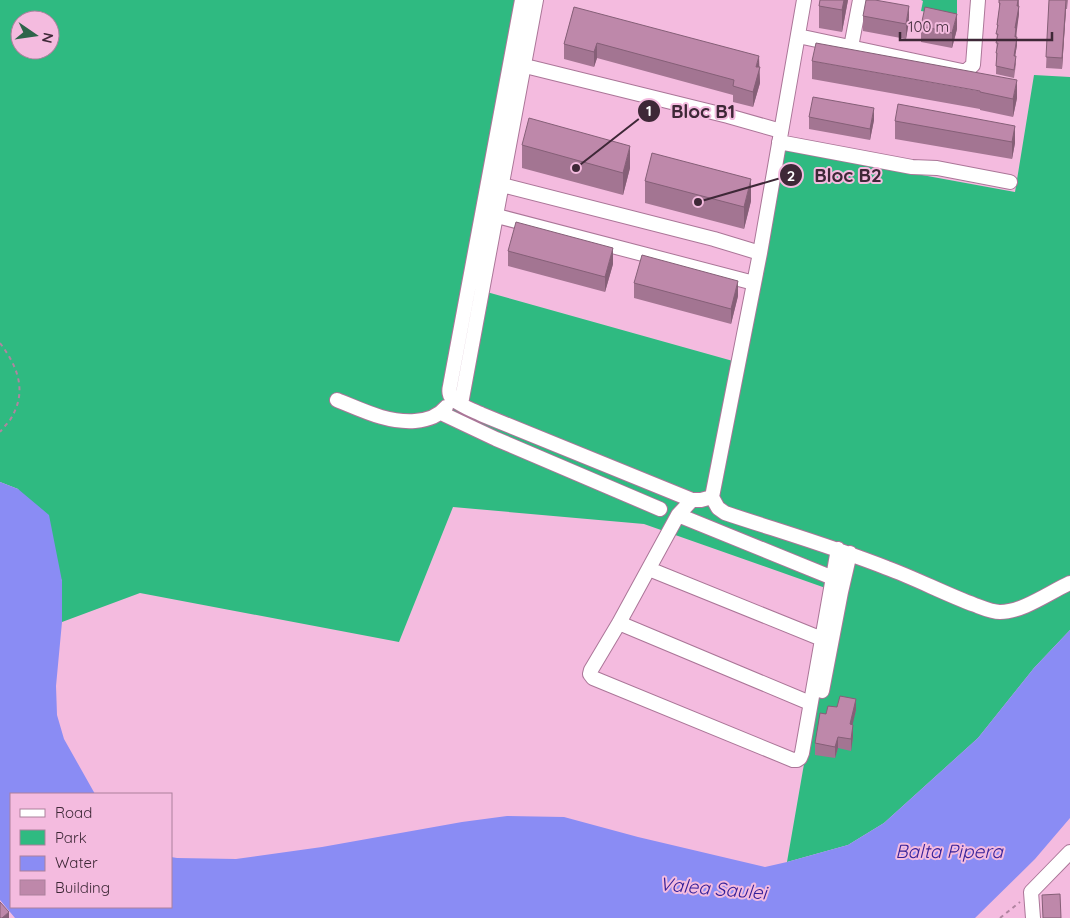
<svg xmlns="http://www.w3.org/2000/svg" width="1070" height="918" font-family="Quicksand,sans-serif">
<rect width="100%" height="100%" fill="#f4bbdf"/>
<path fill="#2fba81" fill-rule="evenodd" d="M0,0H524L469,287L740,363L785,150L1015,192L1034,75L1070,77V630L1034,668L978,738L884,823L848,845L787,862L834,591L644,524L453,507L399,642L140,593L62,622V581L18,489L0,482ZM20,20H50V50H20Z
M921,0H957V17L921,11L923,1Z"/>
<path fill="#8a8cf4" d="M0,482L18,489L49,515L62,581V622L56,686L57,715L64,739L95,794H11V907H171V857L177,858L236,859L322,847L462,822L507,816L564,817L638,837L765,867L787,862L848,845L884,823L978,738L1034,668L1070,630V818L1035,859L975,918H15L0,900Z"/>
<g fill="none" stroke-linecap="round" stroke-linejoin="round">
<defs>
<path id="minor" d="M522,0L450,386C449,390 449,395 452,398C458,405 475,411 483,415L692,500H701L712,497
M804,0L760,253L712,497L718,508L725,513C779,531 834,547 887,568C917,579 945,594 975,605C983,608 992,612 1000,612C1023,612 1050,592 1070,583
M798,36L962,71H966L973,65L978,0
M851,47L860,0
M517,64L728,116L781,131
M779,142L912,167L937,168L1010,182
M502,185L714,239L760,253
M497,216L754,283
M337,400C362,410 387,423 415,421C427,420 438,417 446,407
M461,404L536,0
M441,413L496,439L660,509
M692,500L678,515L619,623L591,670L590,674L593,678L793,760H797L800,758L802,753L838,549
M678,515L833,578
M649,569L822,639
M619,623L810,703
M822,691L841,592L850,553
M1033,918L1031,892L1070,852"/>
</defs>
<use href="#minor" stroke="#ab7698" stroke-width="16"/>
<path stroke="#b084a0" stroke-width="2" stroke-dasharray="4 4" stroke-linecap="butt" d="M0,343C18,367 28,392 10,420C7,424 3,428 0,432
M1000,918L1020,902"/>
<use href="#minor" stroke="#fff" stroke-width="14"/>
</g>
<path fill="#a37592" d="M820,0H848L842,32L819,28V6Z
M999,0H1019V14L1016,29L1017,45L1015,56L1016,64L1014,78L996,74L997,25L999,10Z
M1049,0H1068L1067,9H1066L1062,69L1046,68Z
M574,7L759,67L760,83L753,107L733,102V95L597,58L594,67L564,59V44Z
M863,16L909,21L906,39L863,31Z
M921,26L957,29L952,48L921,42Z
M812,61L1017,98L1013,117L980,110V109L812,79Z
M809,117L874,120L870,140L809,129Z
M895,121L1015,126V143L1012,159L895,139Z
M522,145L630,168L623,195L522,168Z
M645,181L751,201L744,229L645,203Z
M508,251L613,264L605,292L508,266Z
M634,283L738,296L731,324L634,298Z
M837,707L856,710L852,725L853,737L851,751L838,748L835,758L815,755V743L826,714Z"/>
<path fill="#855f77" d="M844,0H848L842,32V10Z
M1018,0L1019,14L1015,45V28Z
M1066,0V9L1062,69V58Z
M909,6V21L906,39V24Z
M957,14V29L952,48V33Z
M1017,37V45L1014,63V56Z
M597,43V58L594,67V52Z
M759,56L760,83L753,107V92L756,67Z
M1017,80V98L1013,117V99Z
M874,108V120L870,140V129Z
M1015,126V143L1012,159V142Z
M630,146V168L623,195V173Z
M751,179V201L744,229V207Z
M613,248V264L605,292V277Z
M738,281V296L731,324V309Z
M856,699V710L850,736V724Z
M853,725V737L851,751V739Z
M838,737V748L835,758V747Z
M9,912V918H2Z"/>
<path fill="#be88aa" stroke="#855f77" d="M820,0H844L842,10L819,6Z
M866,0H875L909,6L906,24L863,16Z
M999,0H1018L1017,6H1019L1015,28H1016L1015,37H1017L1014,56H1016L1014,70L996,66L997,53H996L998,43H996L998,34H996L998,25H997L1000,3H999Z
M1049,0H1066L1062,58L1046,57Z
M574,7L759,56L756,67H760L753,92L733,86L734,80L597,43L594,52L564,44Z
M925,7L957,14L952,33L921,26Z
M816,43L1017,80L1013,99L980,92V91L812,61Z
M813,97L874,108L870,129L809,117Z
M898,104L1015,126L1012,142L895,121Z
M529,118L630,146L623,173L522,145Z
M652,153L751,179L744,207L645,181Z
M516,222L613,248L605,277L508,251Z
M642,255L738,281L731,309L634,283Z
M840,696L856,699L850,724L853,725L851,739L838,737L835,747L815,743L820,713L826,714L828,706L837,707Z
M1060,894L1061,918H1043L1042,895Z
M0,902L9,912L2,918H0Z"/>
<g text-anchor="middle" stroke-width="4" stroke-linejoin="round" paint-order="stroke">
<g font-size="19" font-style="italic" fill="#352098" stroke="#f4bbdf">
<text x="949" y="858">Balta Pipera</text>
<text transform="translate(713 888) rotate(5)" y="7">Valea Saulei</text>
</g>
</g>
<path fill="none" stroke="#3e2837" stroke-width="2" d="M576 168L649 111M698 202L791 175"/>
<g fill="#3e2837" stroke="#f4bbdf" stroke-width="2">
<circle cx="576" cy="168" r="5"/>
<circle cx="698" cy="202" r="5"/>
<circle cx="649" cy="111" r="12"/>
<circle cx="791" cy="175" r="12"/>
</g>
<g font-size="15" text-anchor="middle" font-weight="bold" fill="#fff">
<text x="649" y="116">1</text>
<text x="791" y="181">2</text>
</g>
<g font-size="19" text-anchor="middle" font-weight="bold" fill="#3e2837" stroke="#f4bbdf" stroke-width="4" stroke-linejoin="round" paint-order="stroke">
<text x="703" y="118">Bloc B1</text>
<text x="848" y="182">Bloc B2</text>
</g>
<rect x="10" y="793" width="162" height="115" fill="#f4bbdf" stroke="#ab809c"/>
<rect x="20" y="809" width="25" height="8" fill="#ffffff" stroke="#ab809c"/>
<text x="55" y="818" font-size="15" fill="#3e2837">Road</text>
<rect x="20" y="830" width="25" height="15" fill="#2fba81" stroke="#ab809c"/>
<text x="55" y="843" font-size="15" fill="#3e2837">Park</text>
<rect x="20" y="856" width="25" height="15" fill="#8a8cf4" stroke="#ab809c"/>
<text x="55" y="868" font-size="15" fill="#3e2837">Water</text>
<rect x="20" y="880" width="25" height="15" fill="#be88aa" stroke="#ab809c"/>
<text x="55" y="893" font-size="15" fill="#3e2837">Building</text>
<g transform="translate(35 35) rotate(103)"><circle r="24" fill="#f4bbdf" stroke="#ab809c"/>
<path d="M0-4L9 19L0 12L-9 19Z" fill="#2e644a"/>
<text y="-8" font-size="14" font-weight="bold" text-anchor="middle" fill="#3e2837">N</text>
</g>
<path d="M900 32v8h152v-8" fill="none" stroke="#3e2837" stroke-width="2.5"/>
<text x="908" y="32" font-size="15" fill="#3e2837" stroke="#f4bbdf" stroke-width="4" paint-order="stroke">100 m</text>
</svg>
